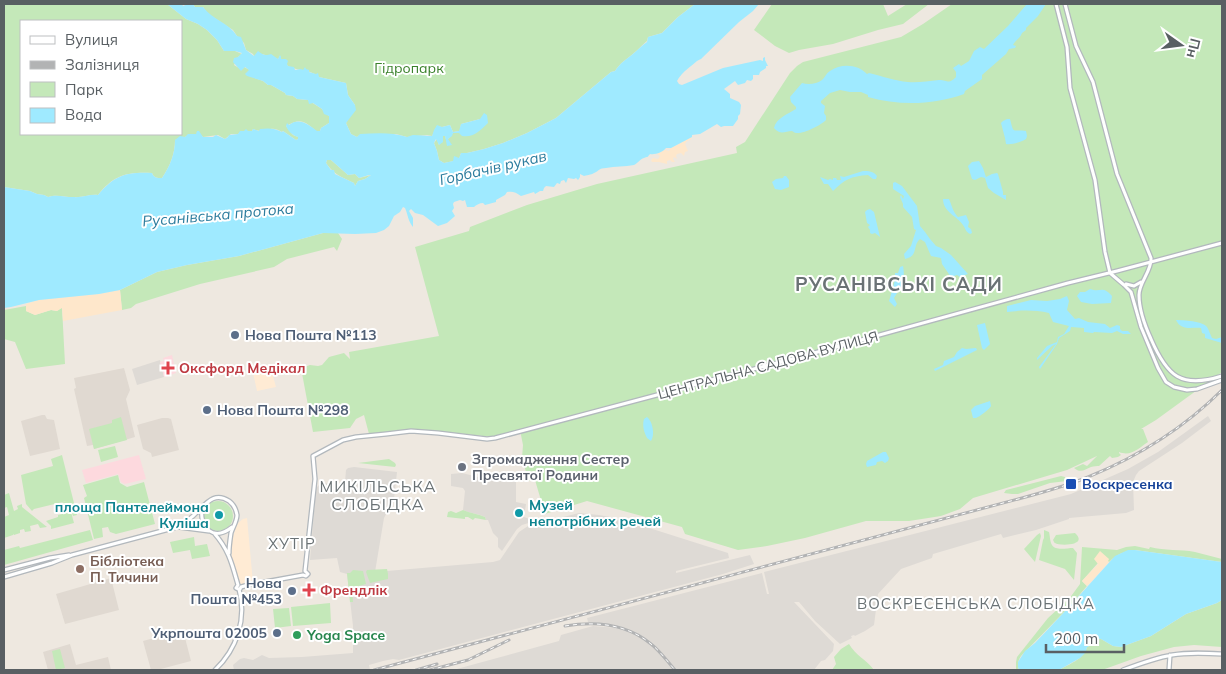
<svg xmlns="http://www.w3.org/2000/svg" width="1226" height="674" font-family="Mulish,sans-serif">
<rect width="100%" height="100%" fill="#eee8e0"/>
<path fill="#ffebd4" d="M271,369L276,387L257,391L253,373Z
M247,518L253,583L243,585L238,582L232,559V540L237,524L243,519Z"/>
<path fill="#dedad5" d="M160,360L164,377L137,385L132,369Z
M1208,416L1211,421L1182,443L1139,471L1136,475L1133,482L1134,510L1126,513L1069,518V519L1036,530L1003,538L1001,534L933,554L932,558L901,569L878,594L874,625L865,631L855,636L854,635L851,636L852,638L840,644L815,621L799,602H794L834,644L833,651L825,660L821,661L814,670H453L559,641L561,635L593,626L617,628V627L588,622L587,618L762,573L767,594H769L764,572L1071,494L1128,469L1158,452Z
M354,467L397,472L394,499L384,518L375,572L493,562L500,560L519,532L528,526L579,513L599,515L621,519L728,553L729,558L676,571V573L750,555L754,564L723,574L399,660L393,659L383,661L369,665L370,670H234L233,665L240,659L244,658L253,660L262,655L269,658L302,657L353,653V626L347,574L340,572L337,558L310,560L316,488L321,483L343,484L345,482L346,470L348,468Z
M516,472V502L526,504L524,517L535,521L522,525L517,529L502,551L498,547V538L493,533L488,520H486L485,517L480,515L468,512L463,510L465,491L463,488L451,486V474L462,473L486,479H491Z"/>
<path fill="#e0d9d1" d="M124,368L130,390L126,399L135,437L94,449L93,445L87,446L74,389L76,388L74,378Z
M42,415H45L47,419L54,420L60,449L30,456L21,421Z
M162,418H168L171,419L179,450L152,457L151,453L143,449L137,425Z
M111,578L119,610L65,624L56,594Z
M183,630L191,661L157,670H151L143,641Z
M70,644L76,665L108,657L111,670H48L43,652Z"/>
<path fill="#fdd9de" d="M172,355L176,373L164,377L160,362L164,361L163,358Z
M139,455L146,479L125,484L121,482L118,474L86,483L82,470Z"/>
<path fill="#c4e8b9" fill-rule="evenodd" d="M4,4H167L186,19L198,24L207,30L217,40L224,51H235L242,54L238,57L234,65L239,68L244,67L250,70L247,75L263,81L268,85H271L285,93L286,95L293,96L297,99L308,100L322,109L329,116V123L321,128L320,131H316C304,120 300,118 286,126L293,135L298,137V139L296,140L283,131L282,132C272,126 271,130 261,131C260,131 255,130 253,129L252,131H244L238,134H231L225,139L218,135L203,137C196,131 184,138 175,140C175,154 170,166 162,178C157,178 154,178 152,173C126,172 114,175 98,195C90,194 82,198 73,197C65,197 56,194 48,197L44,195L37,194L30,191L4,187ZM21,21H181V134H21Z
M193,4H695L678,17L662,33L648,37L647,41C642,45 639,49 634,53C627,59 620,63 615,71L611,72L556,118L527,133L503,143L484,149L467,153H461L459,159L454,157V161L444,163L439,160L437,151L434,143L437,139L439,145L443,136H445L448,146V139L453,133H460L480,119L461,124L460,131L453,132L450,125L442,127L437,126L432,136L427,135L407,137L396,134H361L357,137L351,134L346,123L355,105L348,95L346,83L319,77C307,66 286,74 280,56L278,59L262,54L254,56L253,54L246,50L244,43L237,36L233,30L208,14L203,7H195Z
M772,4H883L888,16L907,4H929L903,24L878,30L833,44L799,50L789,53L775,46L754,30Z
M952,4H1222V372L1156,420L1141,429H1143L1148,442C1139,448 1131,457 1119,452V453L1121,455L1118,457L1112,458L1110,456L1099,466C1097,466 1094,466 1091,467C1085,469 1081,474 1074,468L1083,464L1087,466L1097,456L1067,470L973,498L960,509L941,516L909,521H866L805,538L767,546L738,550L685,534L682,527L587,501L545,514L535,480L530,481L528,479L522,458L523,445L520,430L492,437L437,431L411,430L369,434L364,415L356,419L350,428L313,432L301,368L310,365L318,366L322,365L329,357L344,353L350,359L349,352L439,336L415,247L469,231L470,227L527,205L597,184L737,153L736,147L745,142L790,73L797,66L803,62L901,37L923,24Z
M327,160H331L348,175L355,174L359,178L371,175L365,179L358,181L355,186L354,183C342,177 334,175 326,163Z
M323,233H338L342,239L337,251L334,247L287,259L274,267L200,284L136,304L131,308L122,310L120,290L157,272L187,265L239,256Z
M26,306V311L35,315L51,310L57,311L62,307L65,364L26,369L15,342L4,339V310Z
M121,417L127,440L94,449L89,429L112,423V420Z
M115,446L118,457L101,462L98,450Z
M62,455L77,515L73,516L71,510L64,512L61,503L67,501L34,509L32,511L26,504L21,475L53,466L51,459Z
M389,459L395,463L396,465L395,467L358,463Z
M118,475L120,483L127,487L144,482L155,524L116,534L110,532L108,527L102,528L103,537L94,539L84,498L87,496L83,485Z
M1061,476L1065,477L1067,481L1050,483L1018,494H1012L1004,493L1006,490Z
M9,493L14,511L18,509L17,506L22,504V507L47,527L40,528L38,524L30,526L31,531L25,532L24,529L20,530V533L14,535L13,534V535L4,538V517L9,515L7,507L4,508V495Z
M203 516a15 15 0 1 1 30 0a15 15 0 1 1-30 0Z
M463,510C470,513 478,514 485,517L486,520L475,518L473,520L468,517H465V519L447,517L448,512L451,511L456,513Z
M71,512L74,523L51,529V526L46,521L58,517V515Z
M90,530L93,540L4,565V550L19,546L20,548Z
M1044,530L1049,532C1050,536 1050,542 1052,545C1055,551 1067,548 1073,548L1077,553L1074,580L1065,569L1039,560L1043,540L1044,538Z
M1040,533L1041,536L1035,562L1024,549L1037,535Z
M1075,533C1089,546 1059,546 1055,543C1054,543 1054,541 1053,540L1056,535Z
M194,537L195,546L207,544L210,556L192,559L190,550L173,553L170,542Z
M1135,546L1149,549L1150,547C1165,551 1180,549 1195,552C1204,554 1213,557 1222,559V562L1135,550C1124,551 1116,555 1109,562L1107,561L1098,563L1082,581L1087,586L1069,607L1021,656C1018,661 1017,665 1019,670H1016V662L1017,657L1048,618L1069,599L1080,584L1082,547L1117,550L1126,547Z
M387,569L388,574V579L370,583L366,572L367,570Z
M353,570L363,571L366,584L352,588L353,602H350L347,573H350Z
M1222,600V647L1194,645L1174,647L1141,656L1102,670H1059C1069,664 1083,660 1087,647H1088L1091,642L1095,638L1101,639L1113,646L1121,647L1151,636L1186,614L1217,603Z
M330,603L331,623L293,626L291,607Z
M289,608L291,626L275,628L273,609Z
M849,644C855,655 867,660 874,670H832L836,664L834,657L841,649Z
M60,649L65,668L56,670L52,651Z"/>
<path fill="#fee7cb" d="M692,137L690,140L687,141L685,144L688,151L685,152L684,156L681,153L677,154L676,156L677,159L674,157L673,159L675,162H672L670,160L667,161V164L659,162H652L651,160L653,158L658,159L660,156L657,154L665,150L669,151L671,148Z
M120,290L122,310L63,321L62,308L57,311L51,310L35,315L26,311V304L39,300L99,294Z
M1100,551L1109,559L1108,561L1109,562L1087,586L1082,581L1098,564L1094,559Z"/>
<path fill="#9feaff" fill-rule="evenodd" d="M167,4H182L183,6L188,4H193L195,7H203C213,20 229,23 237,36L241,37L246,50L254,56L258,51C263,55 265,56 271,54L278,59L280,55L281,57V59H286L288,61L287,64L288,66L294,67L295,70L301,69L303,70L305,67L306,69L309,70V72L316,74L318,73L319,77L346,83L348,95L355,105L356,110L346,123L351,134L357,137L360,134C377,133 392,132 407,137L413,135L432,136L434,130L437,125L442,127L450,125L453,132L459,131L461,124L480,119L484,113L487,115L488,123C480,131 473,138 462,136L459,133H453L452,136L448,139L452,145L447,146L445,136H443V142L439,145L436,139L434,143L437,151L439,160L444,163L453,161L454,156L459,158L461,153H467L484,149L503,143L527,133L556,118L611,72L615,71C620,63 627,59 634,53C639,49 642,45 647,42L648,37L662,33L678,17L695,4H759L753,11L739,22L701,59C696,61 695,63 691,66C685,71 681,74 677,81L679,84L682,85L723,68L760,60L763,61V58L765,57V60L768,66H766V68L760,72L759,75H753V79L751,81L747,80L745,83L738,85L735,81L724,89L730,94V98L739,102L741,105L740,114L738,116V119L733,126H724L721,127L717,124L700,134L692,135V137L671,148H666C663,152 655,155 650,154C645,160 650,155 644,158C640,159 638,163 634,165C625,167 615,166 606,168C599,168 599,171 594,173C591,175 586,175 584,176L580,174V177L578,180L576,178L574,179L568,178L566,183L564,180L561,181L560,184L557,183L554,187L546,186L544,188L543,191H540L535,194L534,192L521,196C516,192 512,191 507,192L505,195L496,200V202L485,205L483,203C480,203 476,205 474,207H467L465,200L463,201L460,200L454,202L453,204L454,208L452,211L455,216L447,223L438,226L423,215L415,213L411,209L409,211L413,218V227C408,221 408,215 405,208L403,207L400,212L394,216L389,226L384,230L376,233L355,234L323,233L239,256L187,265L157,272L120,290L99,294L39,300L11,307L4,308V187L30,191L37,194L44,195L48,197C56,194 65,197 73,197C81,198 90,194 98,195C115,175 126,172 152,173C154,178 157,178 162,178C170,166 175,154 175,140L180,136L185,137L188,134H196L197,131H199L203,137H213L216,135L225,139L228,137L229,135L238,134L240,131H244L246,129L248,131H252L253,129L259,131L260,129C268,128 275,128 282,132L283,131L296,140L298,139V137C292,135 288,131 286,126L287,123L289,125C299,117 308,124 317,131H320L321,128L329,123V116L324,114L322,109L313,103L309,104L308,100L297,99L293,96L286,95L285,93L271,85H268L263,81L247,76L245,74L249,70L245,67L241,71L233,62L234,58L238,57L242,53L235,51H224L217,40L207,30L198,24L186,19ZM327,160H331L348,175L355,174L359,178L369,175H371L365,179L358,181L355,186L354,183L335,174L334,170H331L326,163Z
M1027,4H1046L1038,16L1026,28V30L1022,33C1020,39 1015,40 1013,45L1016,46L1015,48L1009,49L1006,54L982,75V79L965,91L964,94C933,105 900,106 868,97V95L861,92H850L840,90L830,93L821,101V103L825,106L824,113L826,116V120C821,125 804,134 796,133C795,133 794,132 792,131C785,131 781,136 774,128C776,118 788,114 796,109V107L791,102L790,97L802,83C808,85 817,84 822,80C825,78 826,73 830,71C841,63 858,64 867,74L869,73C882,76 895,81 908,82C918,83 928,81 939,80C948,80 948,85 956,77V72L953,68L959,64L961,66L969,61L974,51L980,47L984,49L1008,26Z
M1007,119H1010C1014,135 1012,129 1026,131L1027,136L1026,139C1021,142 1012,145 1006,144L1005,138L1001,123L1003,121Z
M979,161L983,168L986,177L992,174L997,173L998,174L1003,192V195H1006V200L994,193L988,188L985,178L981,177L975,180L972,179L968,166L972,162Z
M863,171C869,171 873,171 877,176L876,179H873L868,175C851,176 844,180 833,191L828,184H824L820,177L828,180L830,179L833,180V178H836L837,180H841L840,176L844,177Z
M784,176H786L789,180V187L781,190L775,189L772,182L776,179L783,178Z
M895,182L902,186L917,206L920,226L925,232L930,239L936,246L941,248L951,255L968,274L960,277L957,275L951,277L942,264L941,258L931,256L925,242L920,239C912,246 919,256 905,259L904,254L911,246L916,230L914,229L912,217L903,207V204L900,197L901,195L903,199L904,196L893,189V183Z
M943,199H949C952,206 953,212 958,217L966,215L969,222L968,227L971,229L972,233L970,234C965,231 966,229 963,225C957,216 943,212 943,199Z
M870,209L874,212L880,237L875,233L872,234L870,233V230L868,227L870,225L867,223L865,212L867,210Z
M903,266C905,275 902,279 906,289L900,288L894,298L897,304L895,307L889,301L890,298L895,280V273H898L900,267Z
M1090,289C1101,293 1102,285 1112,296L1111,303L1092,304L1081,302L1077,296L1080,292H1085Z
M1067,296L1069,301L1067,310L1075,319L1079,318L1088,322L1105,324L1110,328L1117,325L1120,326V329L1122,331H1128L1131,334H1123L1117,331L1112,333L1094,332L1093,333L1084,332V328L1071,327L1070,331L1059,338L1057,344L1040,369L1039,367L1056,344L1052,346L1037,360V358L1047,346L1057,342L1058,337L1064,334L1069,326L1053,322L1049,313C1035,310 1022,310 1007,312V306L1031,300L1047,301L1060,299Z
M1176,320C1183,320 1203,321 1207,327C1209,330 1210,334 1212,338L1216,339L1222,337V343L1205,338V334L1202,333L1201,328C1191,327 1181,331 1176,320Z
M985,323L990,344L984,350L982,348L977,325Z
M962,348L966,349L976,348L977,350L935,371L934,369L943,365L944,361L954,357L957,352Z
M990,401L991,406C990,409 979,417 976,418H973L971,410L975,406Z
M647,417C653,422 655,435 651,441L647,438C644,432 642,426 644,419Z
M883,452H886L889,458L888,461L885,463L882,461L877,462L876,465L867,467L866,464L867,461Z
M1128,550H1135L1222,562V600L1217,603L1186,614L1151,636L1121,647L1113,646L1101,639L1095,638L1091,642L1088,647H1087L1086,651V653H1085L1080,658L1059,670H1019L1018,667V662L1025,651L1035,643L1069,607L1115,556Z"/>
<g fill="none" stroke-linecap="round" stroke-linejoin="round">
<defs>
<path id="secondary" d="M1056,4L1067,47L1070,88L1095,180L1105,252L1110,273L1124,285L1131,292L1141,327L1158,368L1166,382L1174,387L1187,390L1197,389L1222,380
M1065,4L1076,46L1093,82L1117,174L1151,258C1152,271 1139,282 1139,295C1139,310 1145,326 1151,339C1167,376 1181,389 1222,376
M1126,284L1134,286L1141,282
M202,508C199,528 214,542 232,527
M178,527L209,531
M214,533C229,550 232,564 238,585L236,588L238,589H240L241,587L248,585L303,575L306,576L308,574L305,571L315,479L313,456L343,440L356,437L386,434L411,431L438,433L487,439L495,438L672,391L696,384L796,358L1068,283L1117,271L1222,243
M4,570L50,558L69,555
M4,577L52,563L72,555L177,527C184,523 191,519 196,513C206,504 214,491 229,501C233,504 236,509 237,515C237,521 233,527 231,533C230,540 229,546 229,553
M215,670C237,649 247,619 239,589
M1123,670C1139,664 1155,658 1172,655C1189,652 1205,653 1222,654
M1169,670L1170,655"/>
</defs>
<use href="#secondary" stroke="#b2b8bd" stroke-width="5.5"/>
<use href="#secondary" stroke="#fff" stroke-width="3"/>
<defs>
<path id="rail" d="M565,626C595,621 627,624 651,644C660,651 667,661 675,670
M374,670L1022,498C1044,492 1066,486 1088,477C1137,457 1184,428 1222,390
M416,670L437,664
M430,670L468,660L509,640"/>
</defs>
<use href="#rail" stroke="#b2b3b4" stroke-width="3"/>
<use href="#rail" stroke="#fff" stroke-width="1" stroke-dasharray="4" stroke-linecap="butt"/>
</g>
<g fill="#5c6f8a" stroke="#fff" stroke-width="2">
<circle cx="235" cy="335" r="5"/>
<circle cx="207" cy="410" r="5"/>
<circle cx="292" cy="591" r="5"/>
<circle cx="277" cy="633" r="5"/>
</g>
<g fill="#e0444e" stroke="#fff" stroke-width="2">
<path d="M165.5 360.5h5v5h5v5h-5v5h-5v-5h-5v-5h5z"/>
<path d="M306.5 582.5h5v5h5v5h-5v5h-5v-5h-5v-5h5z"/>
</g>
<circle fill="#6b7280" stroke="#fff" stroke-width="2" cx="462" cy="467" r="5"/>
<rect fill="#1a4fb4" stroke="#fff" stroke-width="2" x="1065" y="478" width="12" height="12" rx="2.5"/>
<g fill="#0f9aa8" stroke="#fff" stroke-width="2">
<circle cx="519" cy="513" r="5"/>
<circle cx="219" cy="515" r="5"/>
</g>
<circle fill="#8d6e63" stroke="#fff" stroke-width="2" cx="80" cy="569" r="5"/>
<circle fill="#2e9e5b" stroke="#fff" stroke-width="2" cx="297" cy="635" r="5"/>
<g text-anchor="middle" stroke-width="4" stroke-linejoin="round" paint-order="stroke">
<g font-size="14" fill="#3a812b" stroke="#fff">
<text x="409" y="73">Гідропарк</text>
</g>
<g font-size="14" font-weight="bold" fill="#4e5e75" stroke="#fff" text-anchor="start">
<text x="245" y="340">Нова Пошта №113</text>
<text x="217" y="415">Нова Пошта №298</text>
<text x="282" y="588" text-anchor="end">Нова<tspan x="282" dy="16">Пошта №453</tspan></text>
<text x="267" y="638" text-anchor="end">Укрпошта 02005</text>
</g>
<g font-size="14" fill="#595f63" stroke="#fff">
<text transform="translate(768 365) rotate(-15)" y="5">ЦЕНТРАЛЬНА САДОВА ВУЛИЦЯ</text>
</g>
<g font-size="14" font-weight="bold" fill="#be3a42" stroke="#fff" text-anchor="start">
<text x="179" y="373">Оксфорд Медікал</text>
<text x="320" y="595">Френдлік</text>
</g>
<g font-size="14" font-weight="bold" fill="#5b616d" stroke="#fff" text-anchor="start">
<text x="472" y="464">Згромадження Сестер<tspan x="472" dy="16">Пресвятої Родини</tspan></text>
</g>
<g font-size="14" font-weight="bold" fill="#164399" stroke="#fff" text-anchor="start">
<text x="1082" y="489">Воскресенка</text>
</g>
<g font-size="14" font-weight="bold" fill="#0d838f" stroke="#fff" text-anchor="start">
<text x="529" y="510">Музей<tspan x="529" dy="16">непотрібних речей</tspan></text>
<text x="209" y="512" text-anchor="end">площа Пантелеймона<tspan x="209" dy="16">Куліша</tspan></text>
</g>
<g font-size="14" font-weight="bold" fill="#785e54" stroke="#fff" text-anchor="start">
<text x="90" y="566">Бібліотека<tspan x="90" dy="16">П. Тичини</tspan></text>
</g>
<g font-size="14" font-weight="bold" fill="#27864d" stroke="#fff" text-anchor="start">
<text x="307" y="640">Yoga Space</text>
</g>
<g font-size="15" font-style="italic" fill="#2d7d9e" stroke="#fff">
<text transform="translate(493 168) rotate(-13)" y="5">Горбачів рукав</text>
<text transform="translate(218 215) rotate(-5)" y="5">Русанівська протока</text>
</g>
<g font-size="15" letter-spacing="1" fill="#6a7275" stroke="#fff">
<text x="292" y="549">ХУТІР</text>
<text x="976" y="609">ВОСКРЕСЕНСЬКА СЛОБІДКА</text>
</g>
<g font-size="16" letter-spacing="1" fill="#6a7275" stroke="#fff">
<text x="378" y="492">МИКІЛЬСЬКА<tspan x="378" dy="18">СЛОБІДКА</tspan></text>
</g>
<g font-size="19" font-weight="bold" letter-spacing="1" fill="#6a7275" stroke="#fff">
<text x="899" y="291">РУСАНІВСЬКІ САДИ</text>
</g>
</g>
<rect width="1226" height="674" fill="none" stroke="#595f63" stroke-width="10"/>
<rect x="20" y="20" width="162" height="115" fill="#ffffff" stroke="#bdbfc1"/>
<rect x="30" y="36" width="25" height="8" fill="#ffffff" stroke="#bdbfc1"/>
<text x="65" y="45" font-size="15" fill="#595f63">Вулиця</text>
<rect x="30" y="61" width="25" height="8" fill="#b2b3b4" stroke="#bdbfc1"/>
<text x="65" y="70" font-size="15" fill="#595f63">Залізниця</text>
<rect x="30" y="82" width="25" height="15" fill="#c4e8b9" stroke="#bdbfc1"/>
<text x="65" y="95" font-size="15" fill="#595f63">Парк</text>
<rect x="30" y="108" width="25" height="15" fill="#9feaff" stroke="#bdbfc1"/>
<text x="65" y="120" font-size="15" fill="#595f63">Вода</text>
<g transform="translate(1181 45) rotate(104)" stroke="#ffffff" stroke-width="4" paint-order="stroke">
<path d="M0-4L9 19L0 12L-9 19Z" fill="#595f63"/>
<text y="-8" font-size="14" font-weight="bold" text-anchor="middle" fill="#595f63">Пн</text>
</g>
<path d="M1046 644v8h78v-8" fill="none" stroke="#595f63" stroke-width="2.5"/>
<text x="1054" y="644" font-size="15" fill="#595f63" stroke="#ffffff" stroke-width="4" paint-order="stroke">200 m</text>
</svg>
